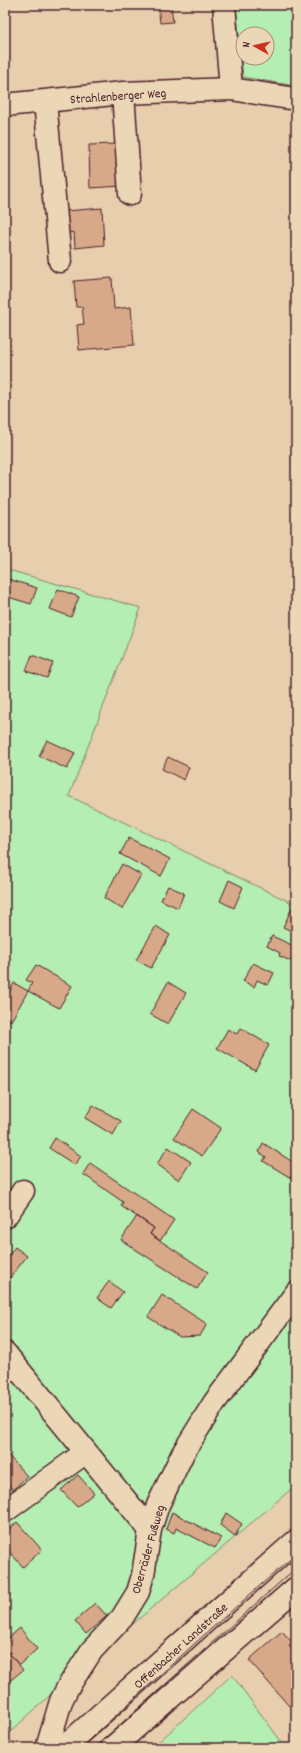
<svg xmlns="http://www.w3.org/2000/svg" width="301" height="1753" font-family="Dekko,sans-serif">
<rect width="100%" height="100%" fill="#e7ceac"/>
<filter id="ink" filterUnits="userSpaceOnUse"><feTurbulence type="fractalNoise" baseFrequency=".025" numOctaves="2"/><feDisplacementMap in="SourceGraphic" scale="8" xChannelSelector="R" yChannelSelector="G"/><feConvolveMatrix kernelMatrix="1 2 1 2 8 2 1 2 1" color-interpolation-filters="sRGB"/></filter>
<g filter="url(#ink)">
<path fill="#b4eeb2" stroke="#7f866e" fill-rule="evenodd" d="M236,5H296V86L243,77ZM243,34H267V58H243Z
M5,569L141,608L69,796L296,905V1485L60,1686L5,1737Z
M232,1675L286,1748H152Z"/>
<path fill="#d8a989" stroke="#4a1f2b" d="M158,5H171L173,22L160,23Z
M116,144L122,186L90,188L89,145Z
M102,208L104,245L75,248L74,232L68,233L66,211Z
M112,278L114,309L131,307L134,345L79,350L77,325L84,324L82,307H76L74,281Z
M5,578L37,588L31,604L5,596Z
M58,589L79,597L71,617L50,609Z
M32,655L53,663L47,678L26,671Z
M47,740L75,753L67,769L39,756Z
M168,757L189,767L184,780L162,769Z
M129,838L170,859L161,876L120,854Z
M122,864L141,875L122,909L104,898Z
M229,880L243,887L234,908L220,901Z
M168,886L184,893L178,908L161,900Z
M292,908L296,910V933L283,927Z
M156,926L170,935L151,968L136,960Z
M272,936L296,947V955L293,962L279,956L280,953L267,946Z
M253,963L274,973L268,985L257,980L254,987L243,981Z
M36,965L72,986L59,1008L28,991L32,983L26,980Z
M168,982L186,993L168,1024L150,1014Z
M14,983L28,991L11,1021L5,1018V1000Z
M241,1028L269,1045L255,1070L217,1048L228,1029L237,1034Z
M93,1105L121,1121L113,1135L85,1118Z
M193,1109L221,1128L202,1156L174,1138Z
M55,1138L81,1156L75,1165L49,1148Z
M263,1143L296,1164V1170L291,1178L263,1161L266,1157L259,1152Z
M168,1147L191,1162L179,1180L157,1164Z
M90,1163L174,1220L160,1241L150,1234L154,1228L121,1206L123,1202L83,1174Z
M137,1216L154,1228L150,1234L208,1272L197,1289L121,1240Z
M15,1247L27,1256L10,1278L5,1274V1260Z
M109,1281L123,1292L111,1308L97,1298Z
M162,1295L207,1324L200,1336L180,1337L148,1317Z
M5,1452L27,1476L13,1490L5,1481Z
M78,1475L94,1493L77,1507L61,1490Z
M172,1512L221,1538L215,1548L176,1528L174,1533L166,1529Z
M226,1513L242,1524L235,1536L220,1525Z
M17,1522L42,1550L23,1567L5,1547V1533Z
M95,1603L107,1616L86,1634L75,1621Z
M20,1628L37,1649L19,1665L5,1649V1641Z
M282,1631L293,1643L289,1646L296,1654V1700L289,1706L249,1660Z
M7,1651L23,1670L7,1683L5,1680V1653Z"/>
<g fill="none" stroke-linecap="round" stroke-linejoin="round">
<defs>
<path id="minor" d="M224,5L231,89
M123,93L130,194
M45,101L60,261
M5,105L123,93L231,89L296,99
M5,1217L23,1191
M5,1353L150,1530
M5,1511L86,1452
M47,1748L61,1701L68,1687L92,1650L122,1618L138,1592L143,1575L150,1530L158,1505L183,1453L214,1403L296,1293"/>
<path id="major" d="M63,1748L296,1541
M112,1748L296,1588"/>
</defs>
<use href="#minor" stroke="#4a1f2b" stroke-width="25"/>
<use href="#major" stroke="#4a1f2b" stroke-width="25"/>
<use href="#minor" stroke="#ebd7b5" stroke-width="22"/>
<use href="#major" stroke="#ebd7b5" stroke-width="22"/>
<path stroke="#4a1f2b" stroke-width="1" d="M80,1748L203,1636L296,1554
M94,1748L296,1568"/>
</g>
</g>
<g text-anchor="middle" stroke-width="3" stroke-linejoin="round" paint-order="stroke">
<g font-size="13" fill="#4a1f2b" stroke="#ebd7b5">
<text transform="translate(118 95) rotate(-4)" y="5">Strahlenberger Weg</text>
<text transform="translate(147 1549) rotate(-74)" y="5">Oberräder Fußweg</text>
<text transform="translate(180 1645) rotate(-42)" y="5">Offenbacher Landstraße</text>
</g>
</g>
<rect width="301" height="1753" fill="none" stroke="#ebd7b5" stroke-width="20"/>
<rect x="10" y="10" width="281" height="1733" fill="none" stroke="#4a1f2b" stroke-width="1.5" filter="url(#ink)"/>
<g transform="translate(255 46) rotate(278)"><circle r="19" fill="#ebd7b5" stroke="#ab8d7e"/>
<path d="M0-3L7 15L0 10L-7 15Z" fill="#c8321e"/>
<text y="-6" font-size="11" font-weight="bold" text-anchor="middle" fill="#4a1f2b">N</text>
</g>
</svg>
